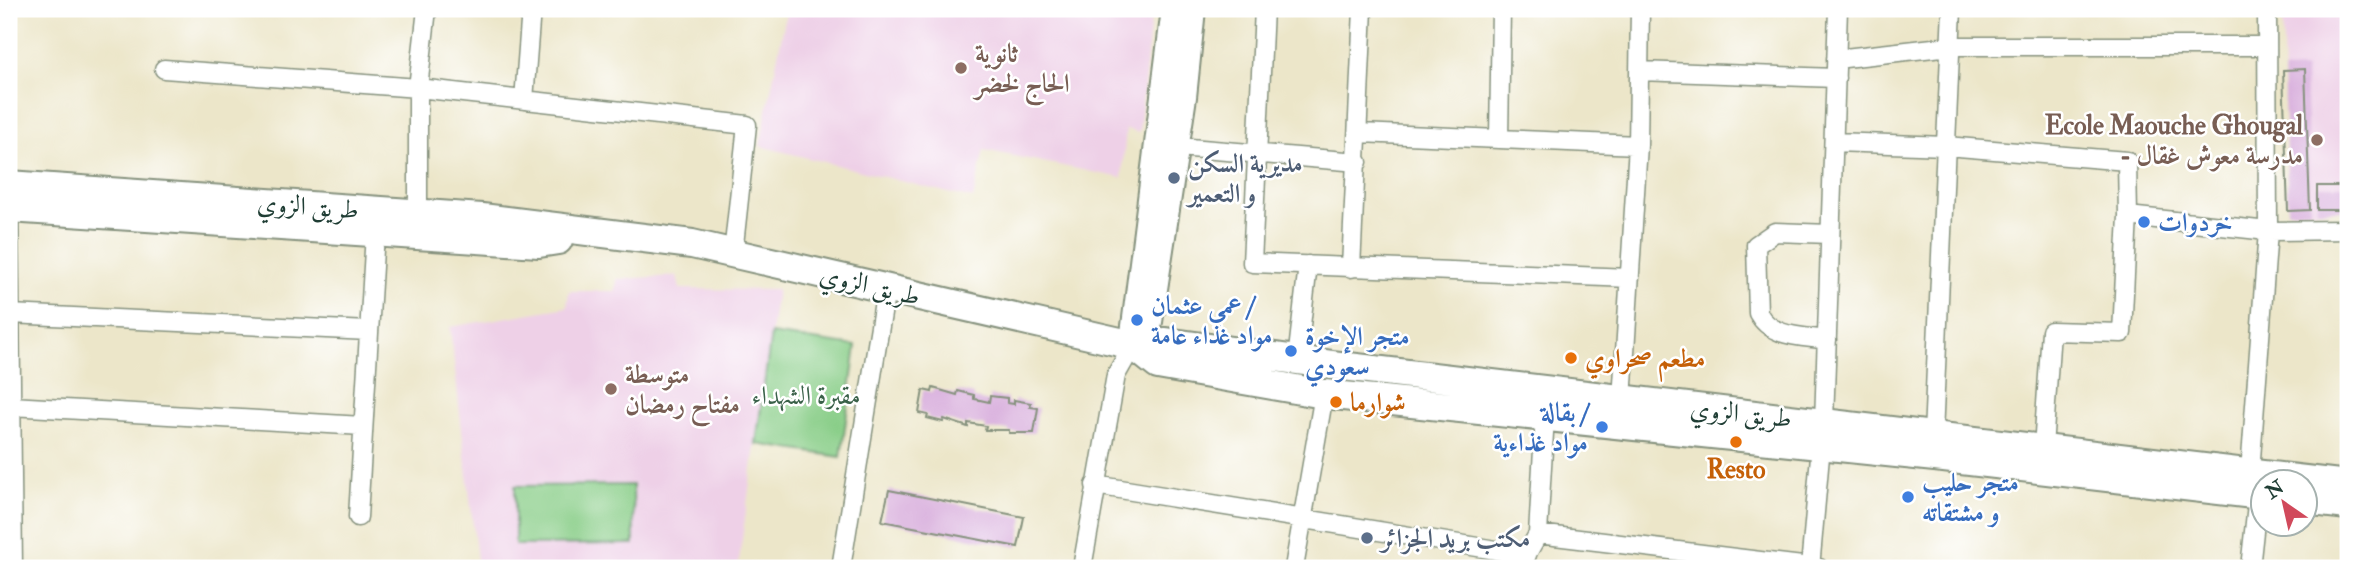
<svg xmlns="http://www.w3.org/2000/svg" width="2357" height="577" font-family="'IM FELL Double Pica',Amiri,serif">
<rect width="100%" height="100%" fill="#fff"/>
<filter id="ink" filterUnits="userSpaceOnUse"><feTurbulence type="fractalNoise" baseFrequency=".0143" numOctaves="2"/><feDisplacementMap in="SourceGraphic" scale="14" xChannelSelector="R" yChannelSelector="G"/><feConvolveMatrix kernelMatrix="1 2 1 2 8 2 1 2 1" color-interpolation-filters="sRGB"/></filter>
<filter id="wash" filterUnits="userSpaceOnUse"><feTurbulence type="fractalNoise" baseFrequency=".00686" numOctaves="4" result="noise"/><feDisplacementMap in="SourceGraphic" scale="28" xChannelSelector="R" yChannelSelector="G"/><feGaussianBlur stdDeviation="1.57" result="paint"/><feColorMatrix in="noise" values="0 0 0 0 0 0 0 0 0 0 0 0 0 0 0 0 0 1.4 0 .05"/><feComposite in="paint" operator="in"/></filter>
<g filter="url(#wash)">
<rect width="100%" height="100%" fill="#ece6c9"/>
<path fill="#eed0e7" d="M787,9H1152L1139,133L1126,129L1122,178L984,150L973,199L760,146Z
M2282,9H2348V210L2288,211Z
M677,276L680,289L777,290L738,568H478L450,327L567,307L569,291H616L617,279Z"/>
<path fill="#89ce88" stroke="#54865e" stroke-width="2" d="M771,334L856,346L841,457L756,444Z
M633,485L634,544L515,545V486Z"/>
<g id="blocks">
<path fill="#d7acdb" d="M2305,69L2310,210L2288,211L2283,70Z
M2317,186H2347V210H2317Z
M933,388L957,395L958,391L974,395V399L980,400L989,402L990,396L1007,398V403L1014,404V400L1031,403L1030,407L1038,408L1034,433H1009V430H985L986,426L968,423V427L944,419L943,422L927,418L928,415L919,413L923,390L932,392Z
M889,490L1024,517L1018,547L882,521Z"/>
</g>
</g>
<g filter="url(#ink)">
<use href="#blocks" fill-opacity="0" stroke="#86927e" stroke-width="2"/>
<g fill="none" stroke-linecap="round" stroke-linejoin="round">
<defs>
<path id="street" d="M1264,9L1252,263L1630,278
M1836,59L1951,46H2267
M164,69L418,88L427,9
M1639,71L1836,78
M524,100L531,9
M1360,133L1638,145
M1499,139L1501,9
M1834,142L1946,146L2127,161L2128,216L2122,333L2051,331L2043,448
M1166,146L1358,162
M9,198L13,568
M2128,216L2268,231L2348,230
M418,222V88L747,125L733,254
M1351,268L1363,9
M10,314L369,331
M1827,340C1802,336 1771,338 1758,313L1756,245L1775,232L1830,234
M1297,360L1308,265
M1622,400L1638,145L1640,9
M11,406L363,426
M1824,422L1838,9
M1933,435L1952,9
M1095,485L1527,555
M358,517L375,233
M1538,534L1819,568
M841,568L886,289
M1082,568L1116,375L1133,345
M1294,568L1324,394
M1519,568L1538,534L1545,416
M1810,568L1821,445
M2250,568L2258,495L2250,472L2268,231L2267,9"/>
<path id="secondary" d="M1133,334L1174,9
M1133,345L1150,322L1184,97L1193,9"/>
<path id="primary" d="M9,185L482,218L692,244L1133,345L1166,342L1333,365L2348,485
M9,208L539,243L558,240
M1133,345L1158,365L1324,394L1935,457L2262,495
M2304,500L2348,505"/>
</defs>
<use href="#street" stroke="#86927e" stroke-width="21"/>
<use href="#secondary" stroke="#86927e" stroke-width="28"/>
<use href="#primary" stroke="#86927e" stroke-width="32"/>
<use href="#street" stroke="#fff" stroke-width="18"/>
<use href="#secondary" stroke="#fff" stroke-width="24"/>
<use href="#primary" stroke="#fff" stroke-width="28"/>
</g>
</g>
<g fill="#8d6e63" stroke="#fff" stroke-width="2.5">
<circle cx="961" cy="68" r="7"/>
<circle cx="2317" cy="140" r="7"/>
<circle cx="611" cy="389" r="7"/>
</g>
<g fill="#5c6f8a" stroke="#fff" stroke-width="2.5">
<circle cx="1174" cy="178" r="7"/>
<circle cx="1367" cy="538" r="7"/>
</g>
<g fill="#3f7fe0" stroke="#fff" stroke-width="2.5">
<circle cx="2144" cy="222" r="7"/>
<circle cx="1137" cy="320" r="7"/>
<circle cx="1291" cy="351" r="7"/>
<circle cx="1602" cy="427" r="7"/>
<circle cx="1908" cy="497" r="7"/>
</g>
<g fill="#e8710a" stroke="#fff" stroke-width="2.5">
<circle cx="1571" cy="358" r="7"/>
<circle cx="1336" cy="402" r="7"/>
<circle cx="1736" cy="442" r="7"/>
</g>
<g text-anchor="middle" stroke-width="5" stroke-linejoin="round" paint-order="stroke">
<g font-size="26" font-weight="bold" fill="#785e54" stroke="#fff" text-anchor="start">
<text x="975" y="62">ثانوية<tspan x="975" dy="30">الحاج لخضر</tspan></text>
<text x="2303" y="134" text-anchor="end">Ecole Maouche Ghougal<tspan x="2303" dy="30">- مدرسة معوش غقال</tspan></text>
<text x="625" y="383">متوسطة<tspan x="625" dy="30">مفتاح رمضان</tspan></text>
</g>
<g font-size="26" font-weight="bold" fill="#4e5e75" stroke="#fff" text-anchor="start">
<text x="1188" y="172">مديرية السكن<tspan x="1188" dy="30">و التعمير</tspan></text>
<text x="1381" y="547">مكتب بريد الجزائر</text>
</g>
<g font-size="26" fill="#1f3d34" stroke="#fff">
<text transform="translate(308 206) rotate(4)" y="9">طريق الزوي</text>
<text transform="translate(870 285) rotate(13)" y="9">طريق الزوي</text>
<text transform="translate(1741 413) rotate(6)" y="9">طريق الزوي</text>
</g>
<g font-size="26" font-weight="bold" fill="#366cbe" stroke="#fff" text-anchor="start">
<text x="2158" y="231">خردوات</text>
<text x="1151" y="314">عمي عثمان /<tspan x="1151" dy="30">مواد غذاء عامة</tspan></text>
<text x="1305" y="345">متجر الإخوة<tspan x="1305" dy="30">سعودي</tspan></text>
<text x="1588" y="421" text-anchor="end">بقالة /<tspan x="1588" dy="30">مواد غذاءية</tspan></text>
<text x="1922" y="491">متجر حليب<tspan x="1922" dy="30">و مشتقاته</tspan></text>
</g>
<g font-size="26" font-weight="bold" fill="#c56008" stroke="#fff" text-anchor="start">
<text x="1585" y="367">مطعم صحراوي</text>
<text x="1350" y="411">شوارما</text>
<text x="1736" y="478" text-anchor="middle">Resto</text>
</g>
<g font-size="26" fill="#3a6149" stroke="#fff">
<text x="806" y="404">مقبرة الشهداء</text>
</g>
</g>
<rect width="2357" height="577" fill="none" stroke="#fff" stroke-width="35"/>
<g transform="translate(2284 503) rotate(326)"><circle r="33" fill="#ffffff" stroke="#a5b1ae" stroke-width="2"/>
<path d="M0-5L12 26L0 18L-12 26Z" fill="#d1495b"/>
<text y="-10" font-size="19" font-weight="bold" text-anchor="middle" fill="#1f3d34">N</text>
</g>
</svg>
